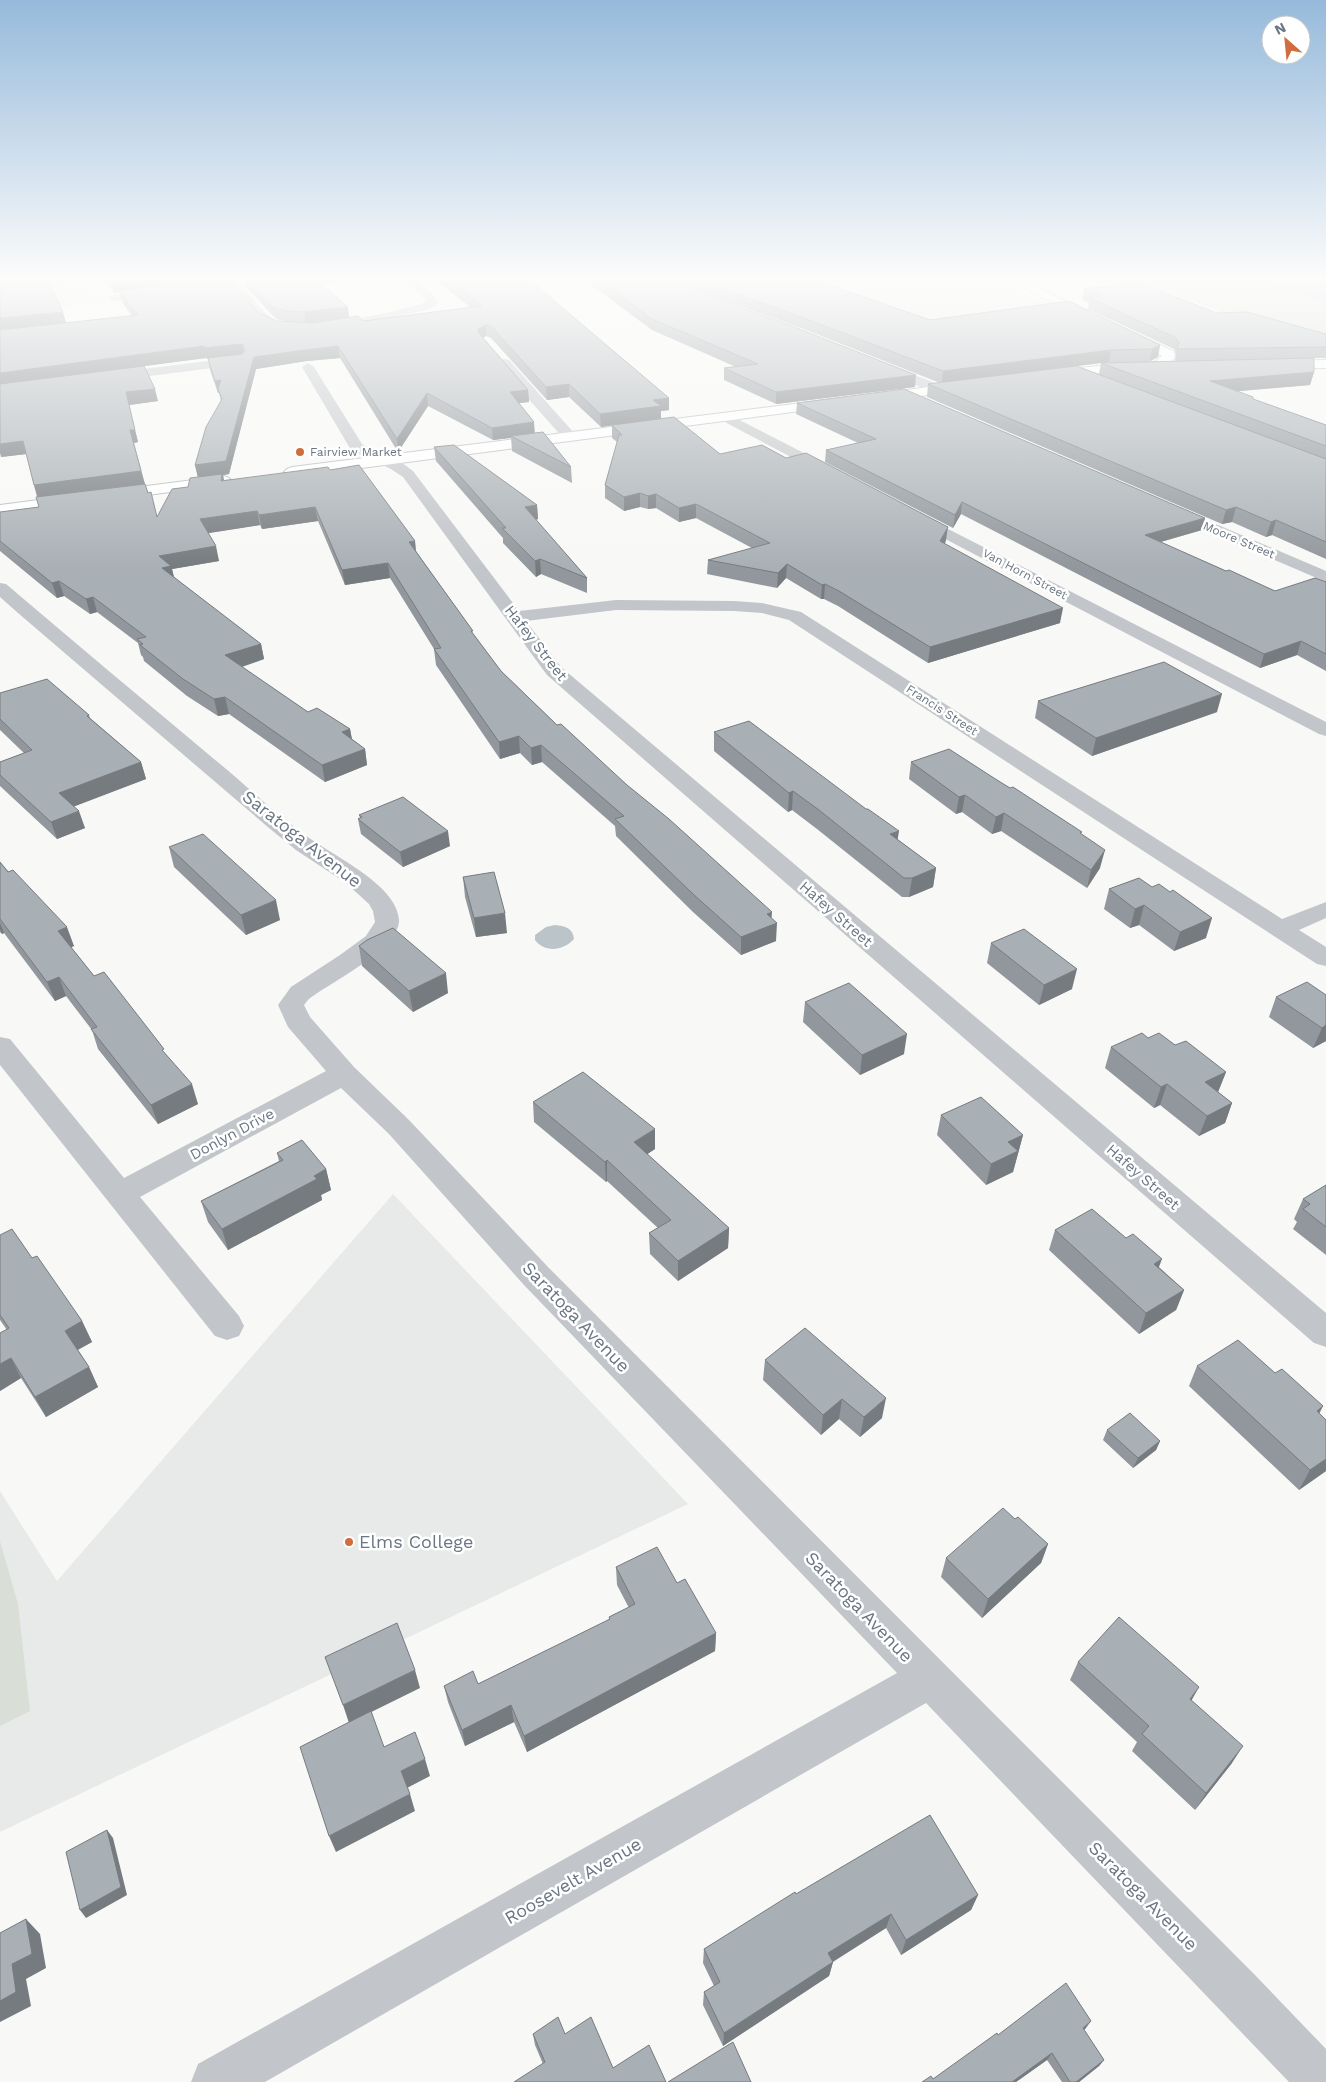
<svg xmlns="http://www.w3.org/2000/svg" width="1326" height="2082" font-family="'Work Sans',sans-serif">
<rect width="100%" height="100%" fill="#f8f8f6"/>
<path fill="#e8eae9" d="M0,277H137L74,284L108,302L0,314Z
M775,277H989L1067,313L931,330Z
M393,1194L688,1504L0,1832V1491L57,1581Z"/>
<path fill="#d9ded7" d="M1100,277H1326V335L1222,314L1217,310L1151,287L1129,289Z
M0,1541L18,1604L30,1711L0,1726Z"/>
<path fill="#bbc4c8" d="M1218,277H1326V302L1283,289Z
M555,925C565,926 573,928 574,939C563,951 545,953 535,940V935L546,927Z"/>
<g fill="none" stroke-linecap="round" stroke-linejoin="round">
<defs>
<path id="secondary" d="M1001,277H1015L1173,351L1175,354L1174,359L1160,369H1150L1149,366L1162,356Z
M1326,360V368L1277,369L1271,365L1277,361Z
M1137,362L1142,363L1143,366L1142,369L1050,379L1043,375L1050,371Z
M966,382L973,386L971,389L877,402L870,398L877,394Z
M834,399L839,400L841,403L839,406L292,477L287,475L284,472L287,469L292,467Z
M224,476L229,478L232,481L229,484L0,515V505Z"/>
</defs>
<use href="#secondary" stroke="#b5b9bd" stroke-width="2"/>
<path fill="#c2c5c9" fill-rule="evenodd" d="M82,277H121L116,280L0,291V285Z
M223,277H234C243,286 266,317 276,321C302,333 398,312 426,302L425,298L399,277H411L434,295L438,303C430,312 413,312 402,315C370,322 295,343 266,326C259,321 228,285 223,277Z
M157,290L163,293L161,295L114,301L108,298L114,295Z
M240,357L244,358L246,361L244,364L111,381L104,377L111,373Z
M504,359L509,360L575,434L577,437L575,440H565L499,366L498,363L499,360Z
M881,362L943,386L945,389L943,392H933L876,369L875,366L876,363Z
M308,363L314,367L362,444L401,462L413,471L519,611L616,600L734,601L762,603L801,612L1282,919L1326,902V918L1299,930L1326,947V966L1317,964L789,620L762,613L734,611L616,610L526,621L561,667L1326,1313V1347L1314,1343L547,675L403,477L391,469L351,450L302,367Z
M726,413L835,469L838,472L835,475H825L721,420L719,417Z
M1169,504L1326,571V582L1163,512L1161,509L1163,506Z
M915,512L1326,722V736L1319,734L909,520L907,517L909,514Z
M0,583L6,584C75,643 145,701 214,759C251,789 285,824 326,849C348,863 398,890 399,920C400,949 329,983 308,1000L304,1005L310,1017L354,1067L409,1120L548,1267L1255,1975L1326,2049V2082H1289L926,1703L265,2082H191L198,2064L897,1673L524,1285L389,1134L341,1088L140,1197L239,1316L244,1326L239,1336L227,1340L215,1336L0,1065V1037L10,1039L124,1178L326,1071L288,1027L278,1005L291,987L340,955L366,936L375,922L373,911L369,904L346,883L296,850L269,828L18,613L0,597Z"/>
<use href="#secondary" fill="#fff" fill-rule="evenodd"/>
</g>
<path fill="#91979c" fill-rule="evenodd" d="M105,277H222V278L259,313L277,321H284L276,319L245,286L243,277H376L321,284L348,307L349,317L363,321L470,307L431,277H526L669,410L661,411V419L720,454L946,540L945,544L1060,623L928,663L838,606L824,599H821L786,578L777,588L707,574L708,560L752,548L696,518L679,522L656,508L648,509L640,507L624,511L605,498V485L617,442L612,438V425L601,427L569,397L547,400L491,338L486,336L483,338L528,390L529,402L519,403L534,422V433L571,467L572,483L512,451L511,438L493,440L428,406L398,452L340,358L307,361L256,369L229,474L223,475L224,480L330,470L415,541L416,551L473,634L501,671L557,725L771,918L776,941L741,955L693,912L616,836L615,826L542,762L532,765L520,753L500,759L436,665L434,649L390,578L345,585L318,521L262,529L260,525L208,533L219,561L172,569L174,578L261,644L264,659L242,667L308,712L350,729L352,739L365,749L367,765L325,782L229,714L218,716L187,696L144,661L143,657L141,655L138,643L97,612L90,614L64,596L57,598L0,551V512L39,507L37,497L26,454L1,457L47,278L66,323L132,316L122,302L119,292L114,293L106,283ZM206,358L207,359H208L210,370L218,393H219L221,401L195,465L198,477L157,517L145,484L134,443L138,442L129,405L158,401L113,370Z
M581,277H656L915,387L776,404L724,380V368L736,367L652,330Z
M658,277H806L930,320L1160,345L1158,357L1150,361H1175L1176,354L1174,349L1088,309L1089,303L1082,300L1084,289L1217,313L1326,334V358H1314V372L1310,385L1237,391L1253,399L1326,425V559L1272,535L1266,537L1232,522L1222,524L927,397L928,384L940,383L801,328ZM1101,363L1099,374L1077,366Z
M797,403L1202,530L1161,542L1226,571L1275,591L1326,582V671L1297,655L1260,668L961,514L953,528L825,462L826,450L858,443L796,414Z
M434,447L537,505L538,519L536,520L587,578V593L541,574L536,577L503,543V538L436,461Z
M0,693L89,715L90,718L141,762L146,779L74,806L85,828L57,839L0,786V762L24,753L0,730Z
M1038,701L1217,712L1092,756L1035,718Z
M714,732L897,839L936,868L933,887L909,897H902L817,829L792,810L788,812L714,751Z
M911,762L997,780L1081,834L1100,868L1087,888L1001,831L992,834L962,812L956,814L909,779Z
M359,815L450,846L403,867L361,834L358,819L360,818Z
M169,847L280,920L246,935L174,867Z
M0,862L74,946L71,947L94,976L166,1055L198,1104L158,1124L98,1049L92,1030L66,996L55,1001L4,933L2,934L0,932Z
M463,877L507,933L476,937L465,897Z
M1139,878L1206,938L1174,951L1139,925L1130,928L1104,909L1109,889Z
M991,943L1072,989L1039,1005L987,963Z
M359,946L448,993L413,1012L362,966Z
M1326,995V1041L1313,1048L1269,1017L1276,997Z
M805,1002L904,1054L860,1075L803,1022Z
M1148,1038L1175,1045L1226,1072L1218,1092L1232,1103L1225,1123L1199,1136L1160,1105L1154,1108L1105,1068L1111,1047Z
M533,1102L655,1149L647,1154L729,1228L728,1248L678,1281L650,1254L649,1233L658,1228L607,1181L606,1182L534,1122Z
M941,1115L1023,1135L1013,1172L986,1185L937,1135Z
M277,1153L326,1169L331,1190L321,1195L322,1200L228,1250L208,1222L201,1201L279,1161Z
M1326,1185V1255L1293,1229L1297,1222L1294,1219L1303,1199Z
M1055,1230L1159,1267L1184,1290L1176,1310L1139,1334L1049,1250Z
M0,1235L32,1258L82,1321L92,1342L78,1350L89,1367L98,1387L46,1417L21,1378L0,1391L7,1330L0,1320Z
M765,1360L882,1418L860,1437L839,1419L821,1435L763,1380Z
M1197,1366L1275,1373L1323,1406L1319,1414L1326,1471L1299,1490L1189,1386Z
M1107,1430L1160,1441L1156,1450L1133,1468L1103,1440Z
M1015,1519L1048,1544L1041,1563L982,1618L941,1577L946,1558Z
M616,1567L677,1583L716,1633L715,1651L527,1752L514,1722L465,1746L448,1702L444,1686L478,1684L609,1620V1617L629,1608L617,1585Z
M1078,1662L1191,1700L1232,1763L1195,1810L1132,1751L1137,1742L1070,1680Z
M796,1894L978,1895L971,1910L901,1955L886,1928L833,1962L829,1976L723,2046L703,2005L704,1992L714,1986L703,1963L704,1949Z
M1086,2028L1084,2030L1104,2060L1099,2066L1079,2082H1062L1047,2060L1016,2082H922L933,2079L998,2035Z
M533,2034H565L613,2068L543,2064L535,2045Z"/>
<path fill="#767b7f" d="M0,277H64L0,283Z
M153,277H222V279L119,291V292L114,293L112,282Z
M311,277H376L312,285Z
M348,307L349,318L306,323L304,312Z
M63,312L66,323L0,330V318Z
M486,325V336L479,340L478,332V329Z
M242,344L244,356L207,359L204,348Z
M1160,345L1158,357L1150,361L1152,349Z
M204,346L206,358L0,385V373Z
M338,346L340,358L307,361L256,369L229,474L223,475L225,488L198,478L195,465L254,357L305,350Z
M1111,350L1109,362L942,383L943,371Z
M1314,372L1310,385L1207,394L1210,381Z
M916,375L915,387L776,404V392Z
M221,380L218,389L219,393H218L215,381Z
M569,384V397L547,400L546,387Z
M155,389L158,401L129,405L126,392Z
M528,390L529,402L511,404L510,392Z
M427,393L428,406L398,452L397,439Z
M669,398V410L661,411V419L601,427L600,414L653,400Z
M534,422L535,435L511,436V438L493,440L492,428Z
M130,430H135L138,442L133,443Z
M23,441L27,454L1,457L0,453V444Z
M141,471L145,485L38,498L34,485Z
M640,493V507L624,511V497Z
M656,494V508L648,509V496Z
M962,502L961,514L953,528L955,515Z
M696,504V518L679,522V508Z
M537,505L538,519L526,522L525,507Z
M315,507L318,521L262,529L259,515Z
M1236,507L1232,522L1222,524L1226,510Z
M257,511L260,525L203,534L200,519Z
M1205,518L1202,530L1142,547L1145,535Z
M1276,520L1272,535L1266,537L1271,522Z
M948,527L946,540L938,556L940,541Z
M415,541L416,556L409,542Z
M216,546L219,561L172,569L175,581L165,583L159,556Z
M540,559L541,574L536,577L535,561Z
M388,563L390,578L345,585L342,570Z
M787,564L786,578L777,588L778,573Z
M59,581L64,596L57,598L52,583Z
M825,584L824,599H821L822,585Z
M93,597L97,612L90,614L86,599Z
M1063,608L1060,623L928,663L930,647Z
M1301,641L1297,655L1260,668L1264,654Z
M261,644L264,659L229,671L225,655Z
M1222,694L1217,712L1092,756L1096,738Z
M225,697L229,714L218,716L214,699Z
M350,729L353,746L342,732Z
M519,736L520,753L500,759L499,742Z
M541,745L542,762L532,765L531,748Z
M365,749L367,765L325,782L322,765Z
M141,762L146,779L65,810L59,793Z
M793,791L792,810L788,812L789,793Z
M965,795L962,812L956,814L959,797Z
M79,811L85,828L57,839L51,822Z
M1004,813L1001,831L992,834L996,817Z
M448,831L450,846L403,867L400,852Z
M899,831L896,850L890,834Z
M1105,850L1100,868L1087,888L1091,870Z
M936,868L933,887L909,897L912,878Z
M276,900L280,920L246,935L241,915Z
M1144,905L1139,925L1130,928L1135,909Z
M772,912L771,925L777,923L776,941L741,955V937L767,914Z
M505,913L507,933L476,937L474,918Z
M1212,918L1206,938L1174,951L1180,932Z
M0,923L4,933L2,934L0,929Z
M67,927L74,946L65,950L58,931Z
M1077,969L1072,989L1039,1005L1044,985Z
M446,973L448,993L413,1012L409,991Z
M59,977L66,996L55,1001L47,982Z
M1326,1025V1041L1313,1048L1322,1028Z
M907,1034L904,1054L860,1075L862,1055Z
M1226,1072L1218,1092L1205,1082Z
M192,1084L198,1104L158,1124L151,1105Z
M1167,1084L1160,1105L1154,1108L1161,1087Z
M1232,1103L1225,1123L1199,1136L1207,1116Z
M655,1129V1149L634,1163V1142Z
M1023,1135L1013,1172L986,1185L991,1164L1008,1142Z
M607,1160V1181L606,1182L605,1162Z
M326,1169L331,1190L321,1195L322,1200L228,1250L222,1229L314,1176Z
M729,1228L728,1248L678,1281V1261Z
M1162,1259L1154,1280V1264Z
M1184,1290L1176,1310L1139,1334L1146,1313Z
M82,1321L92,1342L75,1351L65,1331Z
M11,1358L21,1378L0,1391V1364Z
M89,1367L98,1387L46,1417L35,1397Z
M886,1398L882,1418L860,1437L864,1417Z
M842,1399L839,1419L821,1435L823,1415Z
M1323,1406L1312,1426L1317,1411Z
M1160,1441L1156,1450L1133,1468L1138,1458Z
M1326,1459V1471L1299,1490L1310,1470Z
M1048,1544L1041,1563L982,1618L988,1599Z
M716,1633L715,1651L527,1752L524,1736Z
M415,1670L420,1688L349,1723L343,1705Z
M1199,1687L1189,1705L1190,1699Z
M511,1705L514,1722L465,1746L462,1730Z
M1243,1746L1232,1763L1195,1810L1206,1793Z
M425,1759L430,1776L407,1788L401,1771Z
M410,1794L415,1811L336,1852L329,1836Z
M107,1830L113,1838L127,1895L86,1918L80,1910Z
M978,1895L971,1910L901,1955L906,1940Z
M891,1914L886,1928L824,1967L828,1953Z
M26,1919L40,1934L46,1968L26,1979L31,2006L0,2022V2001Z
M833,1962L829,1976L723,2046L724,2033Z
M1091,2021L1086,2028L1078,2035L1083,2028Z
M1052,2053L1047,2060L1016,2082H1012Z
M1104,2060L1099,2066L1079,2082H1076Z"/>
<path fill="#a9b0b5" stroke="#767b7f" d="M107,277H153L112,282Z
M227,277L259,313L277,321L313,323L358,316L363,321L482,306L444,277H526L669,398L653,400L661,406L600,414L569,384L546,387L491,326L486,325L478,329V332L528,390L510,392L534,422L492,428L427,393L397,439L338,346L305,350L254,357L226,461L195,465L206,427L222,399L218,389L221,380L215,381L208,358L242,354L245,350L242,344L204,348V346L0,373V330L138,315L119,291Z
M244,277H313L348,307L304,312L286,311L274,308Z
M595,277H656L792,326L916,375L776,392L724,368L758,364L652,319Z
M688,277H806L930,320L1069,301L1160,345L1152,349L1111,350L943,371L801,317Z
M47,278L63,312L0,318V282Z
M1137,282L1217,313L1247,312L1326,334V347L1177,349L1179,343L1176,338L1090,298L1102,296L1084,289Z
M1314,358V372L1210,381L1253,397V399L1326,425V446L1101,363Z
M144,366L155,389L126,392L135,430H130L141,471L34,485L23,441L0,444V384Z
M1076,366L1326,459V542L1276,520L1271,522L1236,507L1226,510L928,384Z
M904,389L1205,518L1145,535L1226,571L1229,570L1275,591L1315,578L1326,582V654L1301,641L1264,654L962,502L955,515L826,450L876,439L797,403Z
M674,417L720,454L762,445L786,458L806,453L948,527L940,541L1063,608L930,647L839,591L825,584L822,585L787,564L778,573L708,560L770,543L696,504L679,508L656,494L648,496L640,493L624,497L605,485L619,435H622L612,425Z
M543,432L571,467L511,436Z
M454,445L537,505L525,507L587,578L540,559L535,561L502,528H506L434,447Z
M359,465L415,541L409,542L473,631H471L501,671L557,725L561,724L627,785L669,819L772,912L767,914L777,923L741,937L693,894L615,819L624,816L541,745L531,748L519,736L499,742L434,649L441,648L388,563L342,570L315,507L259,515L257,511L200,519L216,546L159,556L171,566L162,568L261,644L225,655L308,712L317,708L350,729L342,732L365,749L322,765L225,697L214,699L183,679L140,645L143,644L137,639L146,637L93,597L86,599L59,581L52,583L0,541V512L39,507L36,497L145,484L148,493L151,492L157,517L172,489L188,487L190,478L222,474L221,481L328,467L330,470Z
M1164,662L1222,694L1096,738L1038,701Z
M47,679L89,715L87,716L141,762L59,793L79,811L51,822L0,775V762L32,750L0,719V693Z
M749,721L866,809H868L899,831L890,834L936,868L912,878H904L819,810L793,791L789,793L714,732Z
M949,749L997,780L1010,788L1013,787L1082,832L1080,833L1105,850L1091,870L1004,813L996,817L965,795L959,797L911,762Z
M403,797L448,831L400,852L358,819L362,817L359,815Z
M203,834L276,900L241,915L169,847Z
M0,862L8,872L13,870L67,927L58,931L94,976L104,972L164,1049L162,1050L192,1084L151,1105L91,1029L97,1027L59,977L47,982L0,919Z
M494,872L505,913L474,918L463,877Z
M1139,878L1152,887L1159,884L1170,892L1173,890L1212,918L1180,932L1144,905L1135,909L1109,889Z
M393,928L446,973L409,991L359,946L367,940Z
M1024,929L1077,969L1044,985L991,943Z
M1307,982L1326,995V1025L1322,1028L1276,997Z
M849,983L907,1034L862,1055L805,1002Z
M1142,1033L1148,1038L1159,1033L1175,1045L1186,1041L1226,1072L1205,1082L1232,1103L1207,1116L1167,1084L1161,1087L1111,1047Z
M583,1072L655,1129L634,1142L729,1228L678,1261L649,1233L671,1220L607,1160L605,1162L533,1102Z
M981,1097L1023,1135L1008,1142L1018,1151L991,1164L941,1115Z
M302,1140L326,1169L314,1176L317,1179L222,1229L201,1201L283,1160L277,1153Z
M1326,1185V1227L1303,1209L1310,1204L1303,1199Z
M1092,1209L1126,1238L1133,1234L1162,1259L1154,1264L1184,1290L1146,1313L1055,1230Z
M12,1229L32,1258L37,1256L82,1321L65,1331L89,1367L35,1397L11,1358L0,1364V1333L9,1328L0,1315V1235Z
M805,1328L886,1398L864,1417L842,1399L823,1415L765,1360Z
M1238,1340L1275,1373L1282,1369L1323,1406L1317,1411L1326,1420V1459L1310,1470L1197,1366Z
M1130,1413L1160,1441L1138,1458L1107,1430Z
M1003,1508L1015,1519L1018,1517L1048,1544L988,1599L946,1558Z
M657,1547L677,1583L685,1579L716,1633L524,1736L511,1705L462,1730L444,1686L473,1671L478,1684L610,1619L609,1617L635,1604L616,1567Z
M1119,1617L1199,1687L1190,1699L1243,1746L1206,1793L1142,1734L1149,1726L1078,1662Z
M397,1623L415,1670L343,1705L325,1657Z
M371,1711L384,1747L415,1732L425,1759L401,1771L410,1794L329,1836L300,1747Z
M930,1815L978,1895L906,1940L891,1914L828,1953L833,1962L724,2033L704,1992L720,1982L704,1949L795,1892L796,1894Z
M107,1830L121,1887L80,1910L66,1852Z
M26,1919L32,1954L12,1964L16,1992L0,2001V1933Z
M1066,1983L1091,2021L1083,2028L1104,2060L1076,2082H1070L1052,2053L1012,2082H922L931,2076L933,2079L997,2033L998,2035Z
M558,2017L565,2034L591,2017L613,2068L649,2045L666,2082H514L545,2062L533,2034Z
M733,2042L751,2082H668Z"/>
<linearGradient id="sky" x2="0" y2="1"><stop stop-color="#96badb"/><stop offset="0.49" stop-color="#fcfcfb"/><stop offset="1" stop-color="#fcfcfb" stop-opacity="0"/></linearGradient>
<rect width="1326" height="568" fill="url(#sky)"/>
<g fill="#d06d3d" stroke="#fff" stroke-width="2">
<circle cx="300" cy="452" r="5"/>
<circle cx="349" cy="1542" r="5"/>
</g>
<g text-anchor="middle" stroke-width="5" stroke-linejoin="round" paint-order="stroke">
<g font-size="12" fill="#6a7683" stroke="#fff" text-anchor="start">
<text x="310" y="456">Fairview Market</text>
</g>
<g font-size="12" fill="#6a7683" stroke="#fff">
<text transform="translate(1239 540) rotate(23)" y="4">Moore Street</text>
<text transform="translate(1025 574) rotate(28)" y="4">Van Horn Street</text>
<text transform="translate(942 710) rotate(33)" y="4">Francis Street</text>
</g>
<g font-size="15" fill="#6a7683" stroke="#fff">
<text transform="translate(536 643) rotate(52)" y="5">Hafey Street</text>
<text transform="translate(836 914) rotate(41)" y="5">Hafey Street</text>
<text transform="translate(232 1134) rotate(-28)" y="5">Donlyn Drive</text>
<text transform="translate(1143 1177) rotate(41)" y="5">Hafey Street</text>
</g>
<g font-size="18" fill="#6a7683" stroke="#fff">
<text transform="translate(302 839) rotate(38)" y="6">Saratoga Avenue</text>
<text transform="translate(576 1317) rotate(46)" y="6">Saratoga Avenue</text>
<text transform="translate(859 1607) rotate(46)" y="6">Saratoga Avenue</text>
<text transform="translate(573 1881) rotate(-30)" y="6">Roosevelt Avenue</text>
<text transform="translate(1143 1896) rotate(45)" y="6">Saratoga Avenue</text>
</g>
<g font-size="18" fill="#6a7683" stroke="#fff" text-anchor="start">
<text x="359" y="1548">Elms College</text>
</g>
</g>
<g transform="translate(1286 40) rotate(333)"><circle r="24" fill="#ffffff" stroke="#c3c8cd"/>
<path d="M0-4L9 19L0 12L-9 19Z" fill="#d06d3d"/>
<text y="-8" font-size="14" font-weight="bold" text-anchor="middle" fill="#6a7683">N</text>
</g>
</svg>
